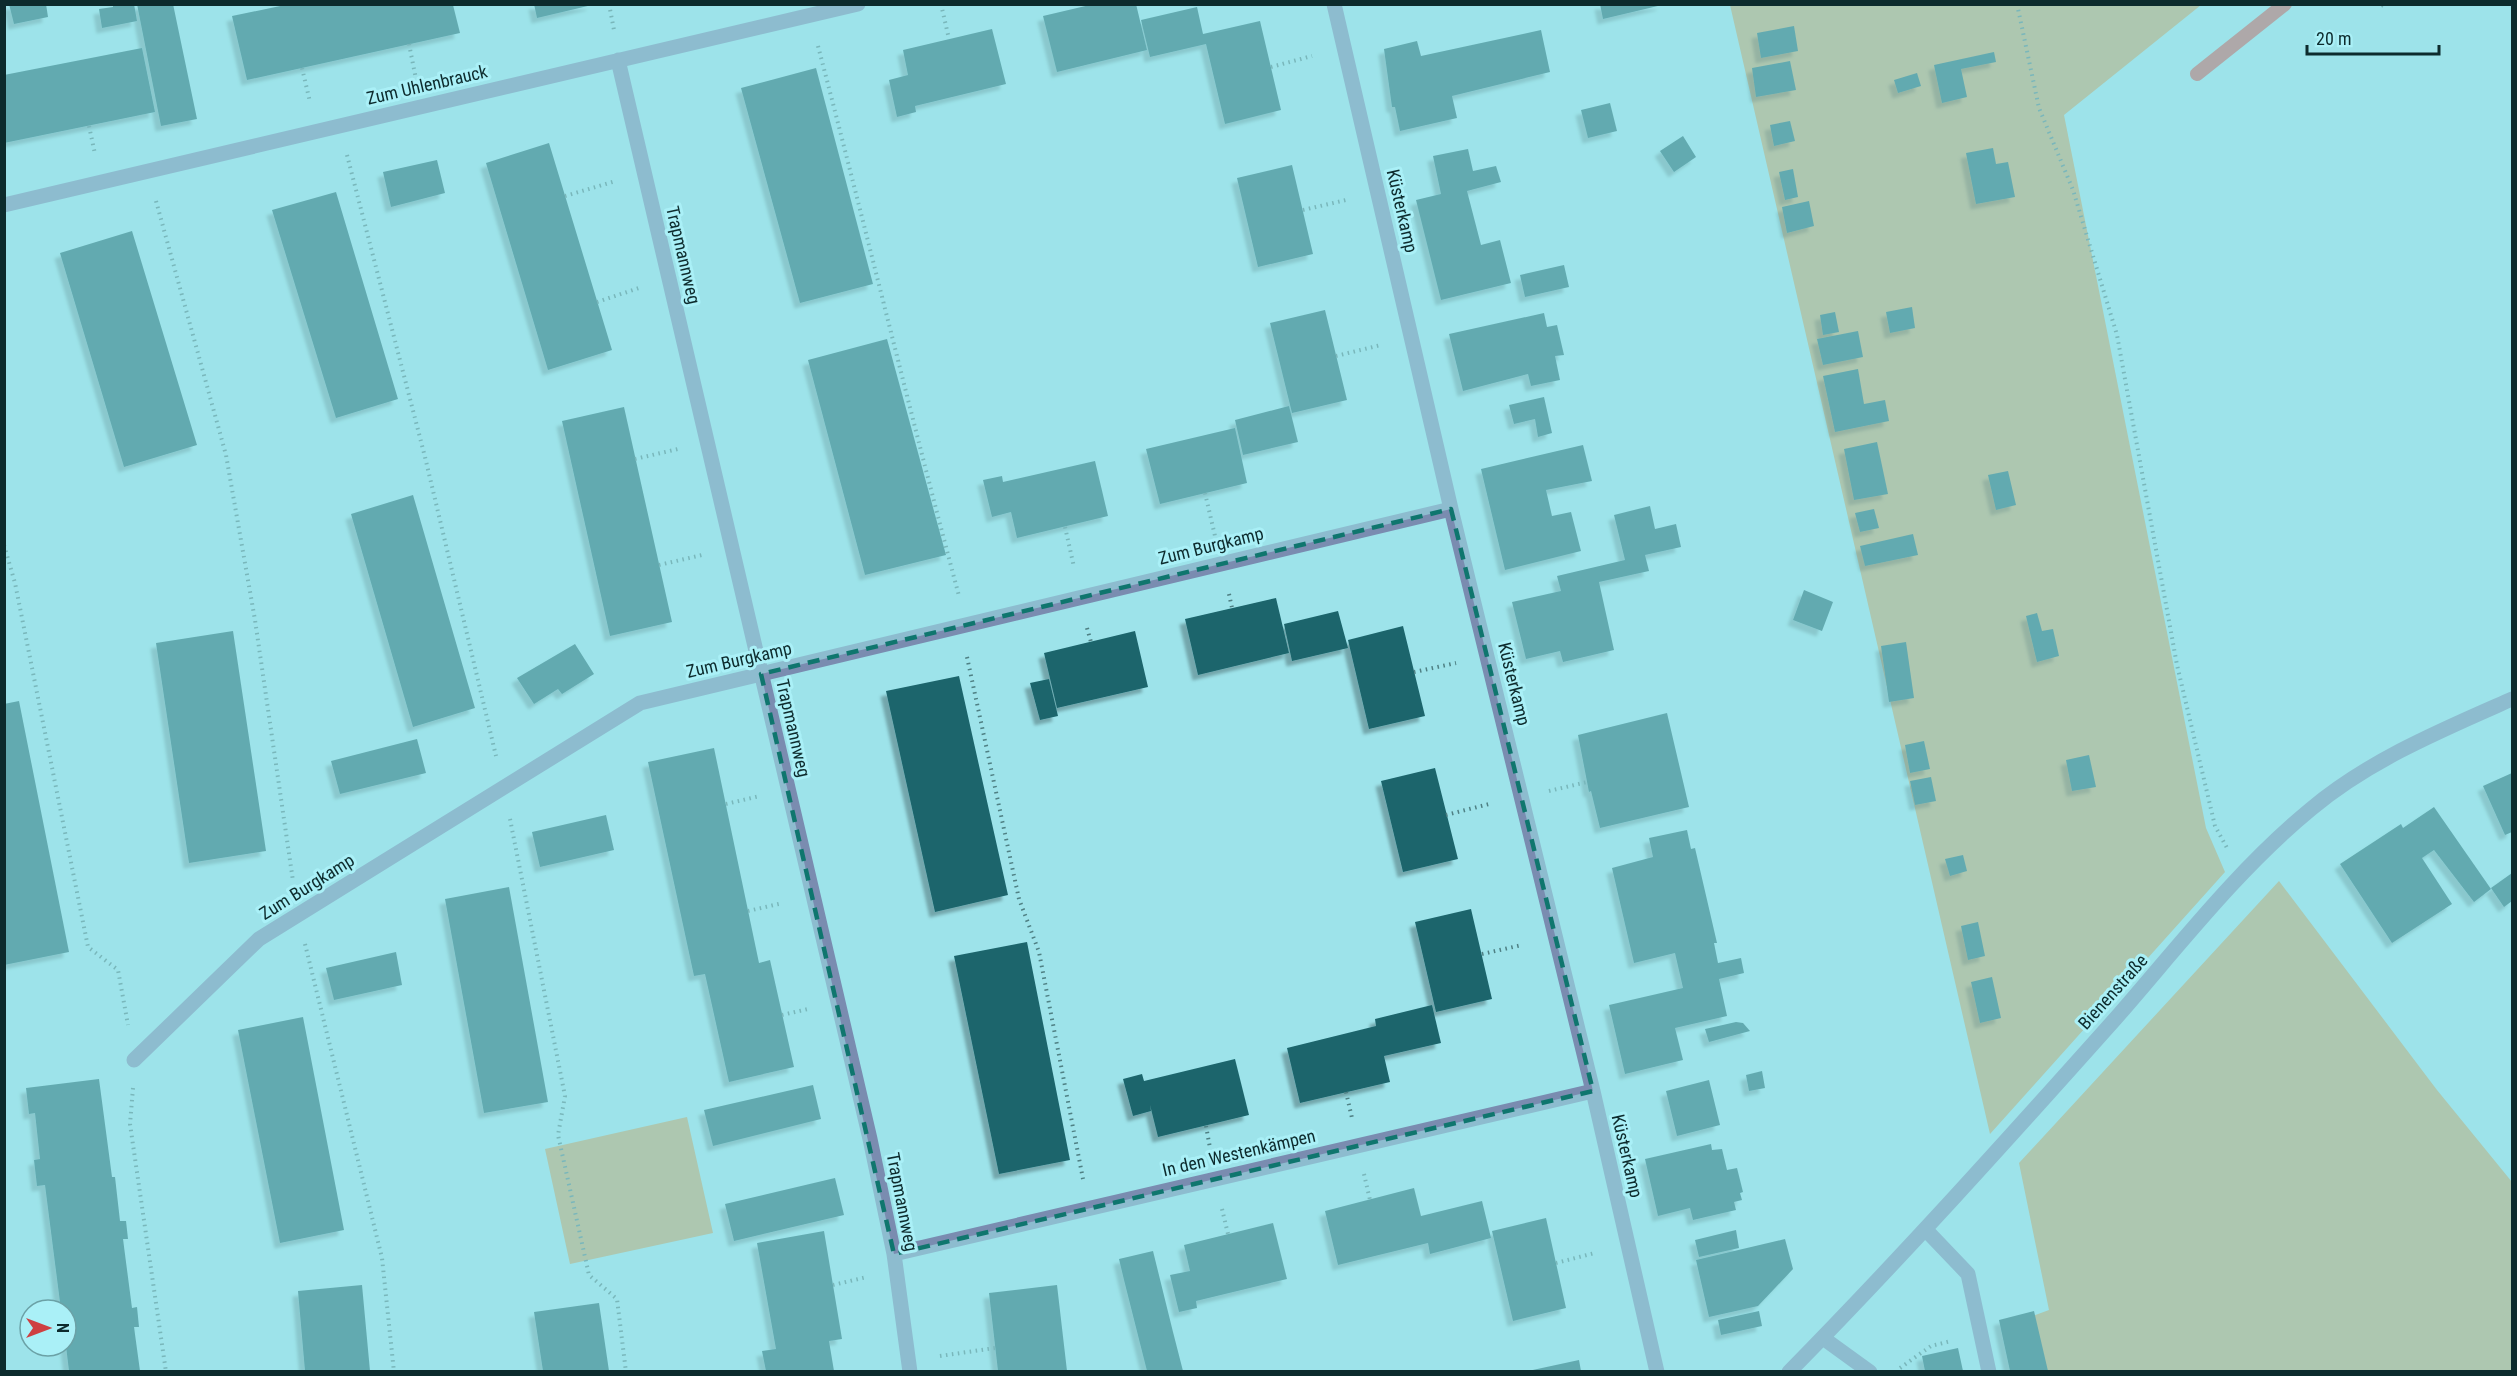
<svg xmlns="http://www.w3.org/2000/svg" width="2517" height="1376" font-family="'Roboto Condensed',sans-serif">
<defs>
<filter id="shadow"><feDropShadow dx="-5.5" dy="5.5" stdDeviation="1.5" flood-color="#0004"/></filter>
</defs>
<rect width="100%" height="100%" fill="#9de3ea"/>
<path fill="#c0a46b" d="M1730,5H2201L2064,115L2206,828L2225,872L1990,1134Z
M2279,881L2437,1090L2512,1182V1371H2042L2030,1317L2049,1310L2019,1163Z
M687,1117L713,1233L570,1264L545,1149Z"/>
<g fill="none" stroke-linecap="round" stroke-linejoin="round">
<path stroke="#c35f5b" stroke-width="14" d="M2197,74L2285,4"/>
</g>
<path fill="#1c656c" filter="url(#shadow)" d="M9,4H46L48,17L14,24Z
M113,4H134L137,21L102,28L99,9L113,7Z
M137,4H173L197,119L161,126Z
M534,4H592V5L537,18Z
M1094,4H1136L1147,50L1057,72L1043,16Z
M1600,4H1662V5L1603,19Z
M285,5H453L460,33L247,80L232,16Z
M1197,7L1203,34L1260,21L1281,110L1225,124L1206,44L1150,57L1141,20Z
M1794,26L1798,51L1761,58L1757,33Z
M992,29L1006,84L915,106L916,112L897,117L889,80L908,75L903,50Z
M1541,30L1550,72L1452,96L1457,118L1400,131L1395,107H1392L1384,49L1417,41L1421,56Z
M142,48L155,112L4,143V75Z
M1994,52L1996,62L1961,69L1967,97L1942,103L1934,65Z
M1790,61L1796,90L1756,97L1752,68Z
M816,68L873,284L800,303L741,88Z
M1917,73L1921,86L1898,93L1894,80Z
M1610,103L1617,131L1588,138L1581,110Z
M1790,121L1795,141L1774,146L1770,125Z
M1683,136L1696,157L1674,172L1660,151Z
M549,143L612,350L548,370L486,163Z
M1993,148L1996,164L2008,162L2015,197L1976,204L1966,153Z
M1468,149L1473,171L1496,166L1501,182L1467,191L1481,245L1500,240L1511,283L1441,300L1416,200L1441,194L1433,156Z
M437,160L445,193L391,207L383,172Z
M1292,165L1313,254L1258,267L1237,178Z
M1793,169L1798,197L1785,200L1779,172Z
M336,192L398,399L336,418L272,210Z
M1809,201L1814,226L1787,233L1782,207Z
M132,231L197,445L124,467L60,253Z
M1564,265L1569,287L1525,297L1520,275Z
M1912,307L1915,328L1890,333L1886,312Z
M1325,310L1347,400L1292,413L1270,323Z
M1835,312L1839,332L1823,335L1820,315Z
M1544,313L1547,327L1557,325L1564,355L1555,356L1560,380L1531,386L1528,374L1463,391L1449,334Z
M1858,331L1863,357L1823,365L1817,339Z
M887,339L946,555L865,575L808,360Z
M1858,369L1864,404L1885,400L1889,421L1835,432L1823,376Z
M1544,397L1552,433L1538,437L1535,419L1514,424L1509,405Z
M1289,406L1298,442L1243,455L1235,420Z
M624,407L672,622L610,636L562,421Z
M1235,428L1247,483L1160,504L1146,449Z
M1877,442L1888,494L1854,500L1844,449Z
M1583,445L1592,481L1546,490L1552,516L1571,512L1581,551L1505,570L1481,469Z
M1095,461L1108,516L1017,538L1011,512L992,517L983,480L1002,476L1003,482Z
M2008,471L2016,505L1996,510L1988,475Z
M413,495L475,708L413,727L351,514Z
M1650,506L1655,529L1676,524L1681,547L1645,555L1649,571L1599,582L1614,650L1563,662L1560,651L1526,659L1512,602L1561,591L1557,576L1625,560L1614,515Z
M1874,509L1879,528L1860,532L1855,513Z
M1913,534L1918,555L1865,566L1860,546Z
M1804,590L1833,602L1822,631L1793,620Z
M1276,598L1289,653L1198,675L1185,619Z
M1338,611L1348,648L1292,661L1284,624Z
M2037,613L2042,631L2053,629L2059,656L2037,662L2026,616Z
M1403,626L1425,716L1369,729L1348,640Z
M233,631L266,851L189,863L156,643Z
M1135,631L1148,687L1057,708L1044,653Z
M1906,642L1914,698L1889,702L1881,646Z
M575,644L594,674L562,694L558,689L534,704L517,678Z
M959,676L1008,895L935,912L886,691Z
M1049,679L1058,716L1040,720L1030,683Z
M19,701L69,952L4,965V704Z
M1667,713L1689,807L1600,828L1591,791L1589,792L1578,735Z
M417,739L426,773L340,794L331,761Z
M1924,741L1930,769L1910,773L1905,745Z
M714,748L759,963L770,960L794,1067L729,1082L705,974L694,976L648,762Z
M2089,755L2096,787L2072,791L2066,760Z
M1435,768L1458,859L1403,872L1381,781Z
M2512,773V832L2505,835L2483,786Z
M1931,777L1936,801L1915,805L1910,781Z
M2434,807L2491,889L2474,902L2434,850L2422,858L2452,904L2392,943L2340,864L2401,824L2403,828Z
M606,815L614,850L540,867L532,832Z
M1687,830L1691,849L1695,848L1717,943H1714L1718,963L1741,958L1744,973L1719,979L1727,1016L1675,1028L1683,1060L1625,1074L1609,1005L1683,988L1675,953L1634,963L1612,868L1653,857L1649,838Z
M1963,855L1967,871L1950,876L1945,859Z
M2512,873V901L2504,907L2491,888Z
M509,887L548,1102L484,1113L445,899Z
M1471,909L1492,999L1436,1012L1415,922Z
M1978,922L1985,956L1968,960L1961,926Z
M1027,942L1070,1160L999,1174L954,956Z
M396,952L402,985L334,1000L326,968Z
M1992,977L2001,1018L1980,1023L1971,982Z
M1432,1005L1441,1043L1384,1056L1390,1082L1300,1103L1287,1048L1376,1026L1375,1019Z
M303,1017L344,1230L280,1243L238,1030Z
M1736,1022L1743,1023L1750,1031L1709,1042L1705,1029Z
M1235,1059L1249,1115L1158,1137L1150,1105L1151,1111L1133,1116L1123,1079L1142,1074L1144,1081Z
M1762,1071L1765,1088L1749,1091L1746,1075Z
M99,1079L112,1177H115L120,1221H126L128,1239H123L132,1308L137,1307L139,1327H134L140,1371H69L66,1346V1310H61L45,1185L37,1186L34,1160L40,1159L35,1113L29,1114L26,1088Z
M1709,1080L1720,1125L1677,1136L1666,1091Z
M813,1085L821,1119L713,1146L704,1110Z
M1711,1144L1712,1150L1722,1149L1727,1170L1737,1168L1743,1192L1740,1193L1742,1200L1734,1202L1736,1210L1693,1220L1690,1208L1658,1216L1645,1159Z
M835,1178L844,1215L734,1241L725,1204Z
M1414,1188L1421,1216L1482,1201L1491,1238L1430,1254L1428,1243L1338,1265L1325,1211Z
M1546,1218L1566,1308L1513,1321L1492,1231Z
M1273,1223L1287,1279L1196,1301L1197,1308L1179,1312L1170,1275L1190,1271L1184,1245Z
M1736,1230L1739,1248L1699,1257L1695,1240Z
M824,1231L842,1339L829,1341L834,1371H766L762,1351L776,1349L757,1243Z
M1785,1239L1793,1269L1758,1306L1709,1317L1696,1260Z
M1153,1251L1173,1332L1183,1371H1147L1124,1280L1119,1259Z
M362,1285L370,1371H305L298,1291Z
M1057,1285L1067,1371H998L989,1293Z
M599,1303L609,1371H543L534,1312Z
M1759,1311L1762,1326L1721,1335L1718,1320Z
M2034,1311L2048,1371H2010L1999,1320Z
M1958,1348L1963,1371H1925L1922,1356Z
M1579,1360L1581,1371H1528Z"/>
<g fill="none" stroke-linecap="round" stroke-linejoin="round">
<path stroke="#4f8084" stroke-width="4" stroke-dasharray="1.5 4.5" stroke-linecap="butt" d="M609,4L614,30
M941,4L949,39
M1090,4V5
M2017,4L2039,108L2073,190L2117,335L2177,665L2215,826L2227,848
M2381,6L2384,4
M409,44L416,79
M818,46C866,229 910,413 959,596
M1271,67L1312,56
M302,68L310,102
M89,126L95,154
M347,155L425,457L496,756
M565,196L616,181
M156,201L226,455L255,620L293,881
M1303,210L1346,200
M597,302L639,288
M1336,356L1381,345
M635,459L678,449
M1205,493L1215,536
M1065,527L1074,567
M4,545L15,583L88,947L118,970L128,1025
M659,565L702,555
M1229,594L1232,608
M1087,628L1091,642
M967,657L1019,899L1039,952L1083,1179
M1414,672L1456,663
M1549,791L1587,782
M726,804L760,796
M1446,815L1489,804
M510,819L565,1096L558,1135L589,1275L617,1299L626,1372
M748,911L783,903
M305,944L382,1258L394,1372
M1482,954L1522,945
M782,1015L808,1009
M133,1088L130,1124L166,1372
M1346,1092L1352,1118
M1206,1126L1210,1148
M1364,1174L1370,1200
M1222,1209L1228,1234
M1556,1263L1595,1253
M833,1285L867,1277
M940,1356L995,1348
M1900,1368L1931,1346L1951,1341"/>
<path stroke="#7a8cb0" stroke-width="15" d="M1334,4L1451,509L1593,1091L1657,1372
M618,60L870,1139L894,1254L910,1372
M4,205L858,4
M134,1060L259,939L640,703L1451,509
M1926,1230L1968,1274L1989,1372
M894,1254L1593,1091
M1823,1338L1870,1372
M1789,1372C1902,1257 2009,1138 2116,1018C2178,947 2238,869 2311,809C2369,760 2444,729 2512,699"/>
</g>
<path d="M0 0H2517V1376H0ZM1451,509L1593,1091L894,1254L761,674Z" fill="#9de3ea" fill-opacity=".55" fill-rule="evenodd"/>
<path fill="none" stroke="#0f766e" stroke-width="4.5" stroke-dasharray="12 8" stroke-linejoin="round" d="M1451,509L1593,1091L894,1254L761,674Z"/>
<g text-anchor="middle" stroke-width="6" stroke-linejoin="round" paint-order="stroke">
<g font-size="18" fill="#0d2b2d" stroke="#aaf0f7">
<text transform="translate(427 85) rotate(-13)" y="6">Zum Uhlenbrauck</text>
<text transform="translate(1402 211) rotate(77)" y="6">Küsterkamp</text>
<text transform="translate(683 255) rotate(77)" y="6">Trapmannweg</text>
<text transform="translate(1211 546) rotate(-14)" y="6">Zum Burgkamp</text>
<text transform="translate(739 660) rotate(-13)" y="6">Zum Burgkamp</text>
<text transform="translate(1514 684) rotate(76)" y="6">Küsterkamp</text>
<text transform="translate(793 728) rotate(77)" y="6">Trapmannweg</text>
<text transform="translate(307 887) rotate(-32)" y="6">Zum Burgkamp</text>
<text transform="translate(2113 992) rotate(-48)" y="6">Bienenstraße</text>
<text transform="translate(1239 1153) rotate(-13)" y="6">In den Westenkämpen</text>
<text transform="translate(1627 1156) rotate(77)" y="6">Küsterkamp</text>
<text transform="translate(902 1202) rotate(79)" y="6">Trapmannweg</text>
</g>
</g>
<rect width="2517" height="1376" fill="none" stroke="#0d2b2d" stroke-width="12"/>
<g transform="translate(48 1328) rotate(90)"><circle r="28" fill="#aaf0f7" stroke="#6ba1a6" stroke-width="1.5"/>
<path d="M0-4.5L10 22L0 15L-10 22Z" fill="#ce3f41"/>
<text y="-9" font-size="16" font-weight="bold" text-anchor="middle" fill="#0d2b2d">N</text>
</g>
<path d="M2307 45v9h132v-9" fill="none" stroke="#0d2b2d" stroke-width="3"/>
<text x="2316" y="45" font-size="18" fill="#0d2b2d" stroke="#aaf0f7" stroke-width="4.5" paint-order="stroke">20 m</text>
</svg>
